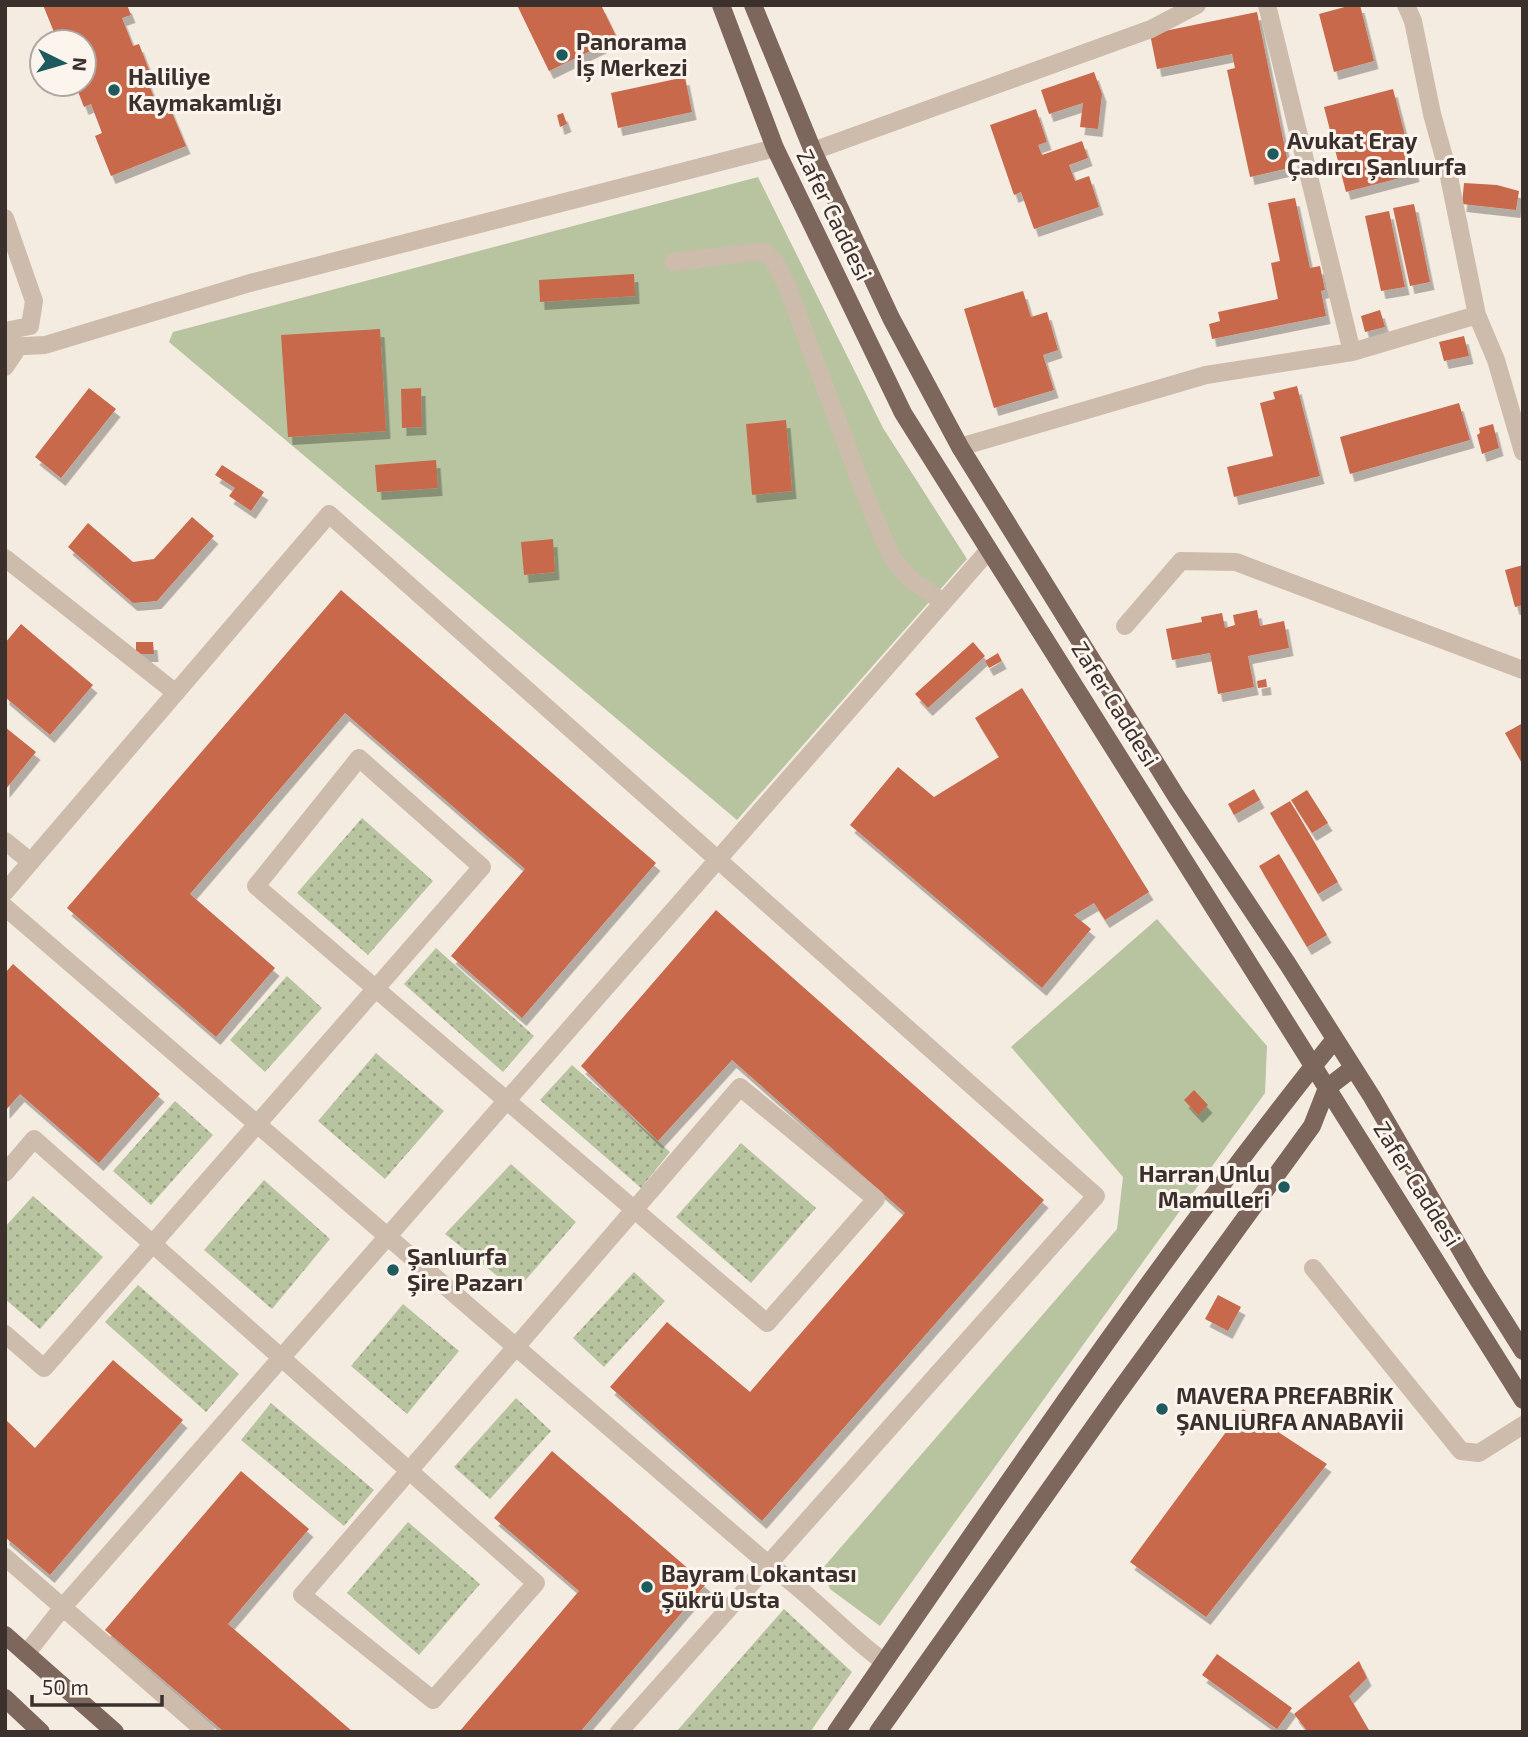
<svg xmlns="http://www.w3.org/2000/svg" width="1528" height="1737" font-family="'Exo 2',sans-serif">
<defs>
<pattern id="grass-dots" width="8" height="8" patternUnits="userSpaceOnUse" patternTransform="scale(1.75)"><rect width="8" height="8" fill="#b8c4a0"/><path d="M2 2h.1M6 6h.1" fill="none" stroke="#97a083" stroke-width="1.8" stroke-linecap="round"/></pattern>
<filter id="shadow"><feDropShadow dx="4.5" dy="8" stdDeviation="0" flood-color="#0004"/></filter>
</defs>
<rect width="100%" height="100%" fill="#f4ebe1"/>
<path fill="url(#grass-dots)" d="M362,818L433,881L368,955L297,893Z
M436,948L534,1036L503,1072L404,984Z
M287,976L322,1008L265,1072L230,1040Z
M376,1053L444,1111L385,1179L318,1121Z
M572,1065L670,1152L641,1188L540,1100Z
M175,1101L213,1135L151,1205L113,1171Z
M741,1143L816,1208L751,1283L676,1217Z
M511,1164L576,1222L516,1291L445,1234Z
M264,1180L330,1239L272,1309L204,1250Z
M33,1196L103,1257L40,1329L5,1299V1227Z
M634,1272L665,1301L604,1367L573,1338Z
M138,1285L239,1374L206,1412L105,1322Z
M403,1304L459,1351L407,1414L351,1366Z
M516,1398L551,1431L490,1499L454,1467Z
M271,1403L374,1490L344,1526L241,1440Z
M408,1522L480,1584L419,1655L347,1593Z
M784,1609L852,1672L810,1732H676Z"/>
<path fill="#b8c4a0" d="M758,177L883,428L967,559L737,820L169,342L173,332Z
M1157,919L1267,1046L1265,1093L880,1626L830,1589L822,1569L1117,1229L1123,1177L1011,1047Z"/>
<path fill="#c8694b" filter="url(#shadow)" d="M43,5H127L131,15L122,18L133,46L139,44L151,75L146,77L155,100L165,96L186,146L111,176L95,136L102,133L91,104L84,107L75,84H84V42H58Z
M517,5H601L617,38L549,71Z
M1352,5H1360L1374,61L1334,72L1319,14Z
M1257,12L1289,168L1250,177L1227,70L1235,68L1232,54L1157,69L1150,34Z
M1094,72L1102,94L1098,129L1080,127L1083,103L1049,114L1041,90Z
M685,77L692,112L618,128L611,93Z
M1393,89L1415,174L1346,192L1324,107Z
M1036,109L1047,142L1038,145L1042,155L1082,141L1088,158L1069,165L1075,181L1089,176L1099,207L1034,229L1021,192L1014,195L990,125Z
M563,113L567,124L560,127L557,115Z
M1464,183L1497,185L1519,191L1516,210L1462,204Z
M1295,198L1310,268L1320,266L1325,290L1321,291L1326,316L1212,339L1209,324L1220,321L1218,312L1278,299L1271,263L1280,261L1268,203Z
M1414,204L1430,282L1410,286L1393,208Z
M1389,211L1405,287L1381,291L1365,216Z
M634,274L635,296L540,302L539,280Z
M1023,291L1031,317L1047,312L1058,350L1043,355L1054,390L994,408L964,309Z
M1380,310L1385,327L1365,332L1361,316Z
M380,329L386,431L288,437L281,335Z
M1464,336L1469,356L1444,361L1439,342Z
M1297,386L1320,476L1234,497L1227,467L1273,456L1260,403L1275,399L1273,392Z
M89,388L116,409L61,478L35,457Z
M421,388L422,427L402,428L401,389Z
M1459,403L1470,440L1350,474L1340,437Z
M786,420L792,491L752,495L746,424Z
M1493,424L1499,448L1482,454L1477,435L1480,433L1479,428Z
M436,460L438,488L377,492L375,465Z
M222,465L264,492L251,511L229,496L235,488L215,475Z
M192,517L214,536L157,601L133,603L68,547L88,523L133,562L154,559Z
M553,539L555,572L524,575L521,542Z
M1523,565V605L1515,607L1505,570Z
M341,590L656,863L522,1018L451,956L525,869L345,713L190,894L275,968L216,1037L67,908Z
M1257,610L1260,626L1284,621L1289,648L1248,656L1254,687L1218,694L1210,653L1172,660L1166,629L1202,622L1201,617L1222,613L1225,628L1235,625L1233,615Z
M21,624L93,685L50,735L5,697V643Z
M136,642H153L154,654H136Z
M973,642L985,656L928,708L915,694Z
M998,653L1002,661L989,668L985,661Z
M1266,679L1267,687L1258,688L1257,681Z
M1022,688L1149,892L1105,920L1094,903L1074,915L1091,929L1042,988L850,825L898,767L934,797L999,757L975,718Z
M1523,723V765L1505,733Z
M5,727L36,752L5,790Z
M1254,789L1260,800L1234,815L1228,804Z
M1307,790L1328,823L1312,833L1291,800Z
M1290,801L1338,882L1318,894L1270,813Z
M1279,854L1327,935L1307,947L1259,866Z
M716,910L1044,1200L762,1521L610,1387L667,1322L750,1392L905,1213L732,1060L658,1141L581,1066Z
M13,964L160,1094L99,1163L20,1094L5,1111V973Z
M1194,1090L1208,1105L1198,1115L1184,1100Z
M1218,1295L1241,1307L1228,1331L1205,1319Z
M113,1360L183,1420L50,1575L5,1537V1419L35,1448Z
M1243,1409L1327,1464L1206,1617L1130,1562Z
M552,1451L706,1584L580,1732H459L579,1591L494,1518Z
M241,1471L309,1529L228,1624L353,1732H224L105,1630Z
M1217,1654L1292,1708L1277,1729L1202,1675Z
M1359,1661L1367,1678L1349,1696L1370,1732H1308L1294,1714Z"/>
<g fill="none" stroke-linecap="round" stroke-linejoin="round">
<path stroke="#cdbbac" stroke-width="18" d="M1267,5L1352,352
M1406,5L1413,21L1432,114L1448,172L1477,315L1496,360L1523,452
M813,151L1151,29L1197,5
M5,218L34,301L30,326L5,331
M673,262L763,251L775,262L787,286L868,502L892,558L910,579L943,602
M5,347L45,345L250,283L775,148
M5,367L19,346
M960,447L1206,375L1352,352L1477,315
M5,558L176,693
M1125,626L1181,561L1236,562L1523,670
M5,841L31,862
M5,892L329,514L1096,1196L619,1732
M5,907L768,1564C810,1593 843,1632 884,1662
M5,1173L34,1139C201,1287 369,1435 536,1583L433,1700L302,1595C448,1426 594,1256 740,1087L876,1199L767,1323C596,1177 426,1032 256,886L359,758L482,867C336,1034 190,1201 44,1368L5,1334
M1313,1268L1461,1451L1479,1453L1523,1425
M5,1557L206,1732
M26,1654L63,1607L989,550"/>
<path stroke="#7d675c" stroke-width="18" d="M721,5L775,148L903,413L1523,1400
M753,5L813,151L891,318L960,447L1176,796L1287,963L1372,1097L1477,1278L1523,1351
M5,1635L115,1732
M5,1698L41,1732
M836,1732C998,1498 1156,1261 1335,1039
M878,1732L1115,1397L1312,1126L1327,1088L1353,1068"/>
</g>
<g fill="#1f5a5e" stroke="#fbf5ee" stroke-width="2.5">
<circle cx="562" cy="55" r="7"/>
<circle cx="114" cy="90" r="7"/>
<circle cx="1273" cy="154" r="7"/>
<circle cx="1284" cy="1187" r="7"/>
<circle cx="393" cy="1270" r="7"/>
<circle cx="1162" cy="1409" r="7"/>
<circle cx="647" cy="1587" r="7"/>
</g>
<g text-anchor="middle" stroke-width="6" stroke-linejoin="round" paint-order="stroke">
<g font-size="23" font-weight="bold" fill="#3b302b" stroke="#fbf5ee" text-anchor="start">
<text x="576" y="50">Panorama<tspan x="576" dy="26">İş Merkezi</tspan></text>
<text x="128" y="85">Haliliye<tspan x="128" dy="26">Kaymakamlığı</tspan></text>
<text x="1287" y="149">Avukat Eray<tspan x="1287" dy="26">Çadırcı Şanlıurfa</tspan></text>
<text x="1270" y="1182" text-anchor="end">Harran Unlu<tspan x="1270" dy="26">Mamulleri</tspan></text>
<text x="407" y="1265">Şanlıurfa<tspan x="407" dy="26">Şire Pazarı</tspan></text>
<text x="1176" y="1404">MAVERA PREFABRİK<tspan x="1176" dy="26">ŞANLIURFA ANABAYİİ</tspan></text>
<text x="661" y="1582">Bayram Lokantası<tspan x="661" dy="26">Şükrü Usta</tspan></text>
</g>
<g font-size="23" fill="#3b302b" stroke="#fbf5ee">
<text transform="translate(834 215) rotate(64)" y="8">Zafer Caddesi</text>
<text transform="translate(1115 704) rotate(58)" y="8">Zafer Caddesi</text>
<text transform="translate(1417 1184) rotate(58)" y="8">Zafer Caddesi</text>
</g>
</g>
<rect width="1528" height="1737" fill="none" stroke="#3b302b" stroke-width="14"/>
<g transform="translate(63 63) rotate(95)"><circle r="33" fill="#fbf5ee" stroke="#aea6a0" stroke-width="2"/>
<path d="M0-5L12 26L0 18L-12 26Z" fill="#1f5a5e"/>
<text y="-10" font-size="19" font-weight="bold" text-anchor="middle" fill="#3b302b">N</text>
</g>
<path d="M32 1695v10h130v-10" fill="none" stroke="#3b302b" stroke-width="3.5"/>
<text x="42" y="1695" font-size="21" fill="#3b302b" stroke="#fbf5ee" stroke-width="5" paint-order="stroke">50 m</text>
</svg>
